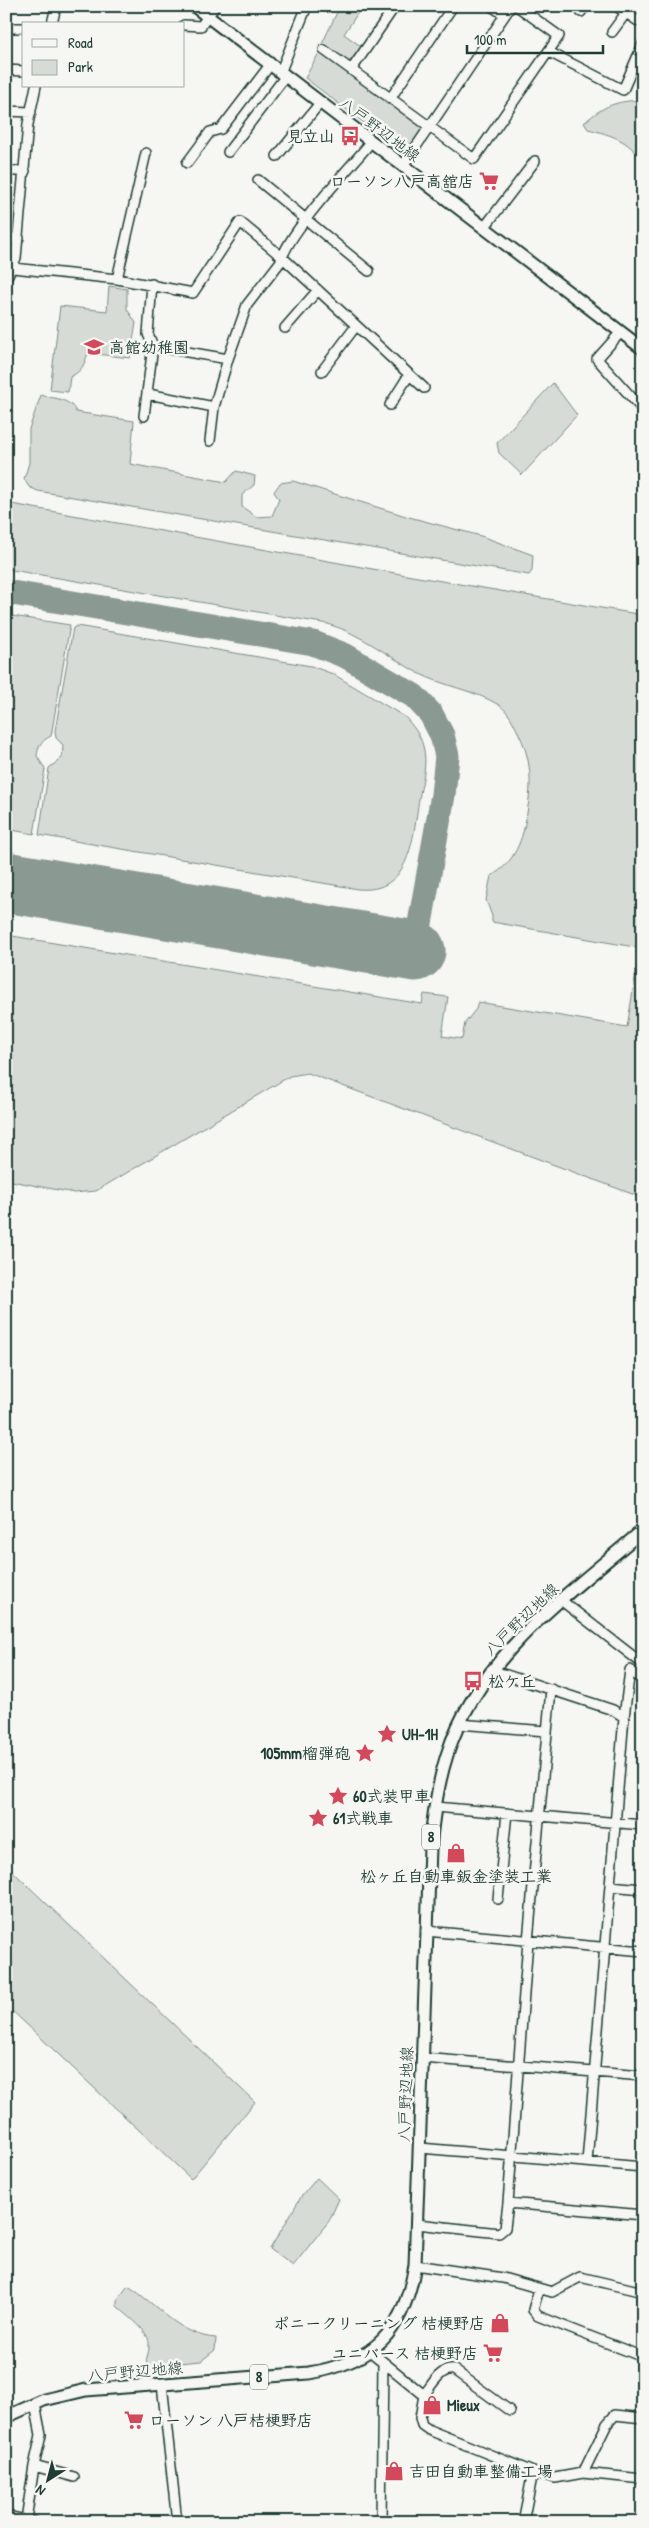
<svg xmlns="http://www.w3.org/2000/svg" width="649" height="2528" font-family="'Patrick Hand','Klee One',sans-serif">
<rect width="100%" height="100%" fill="#f6f6f2"/>
<filter id="ink" filterUnits="userSpaceOnUse"><feTurbulence type="fractalNoise" baseFrequency=".02" numOctaves="2"/><feDisplacementMap in="SourceGraphic" scale="10" xChannelSelector="R" yChannelSelector="G"/><feConvolveMatrix kernelMatrix="1 2 1 2 8 2 1 2 1" color-interpolation-filters="sRGB"/></filter>
<g filter="url(#ink)">
<path fill="#d6dbd6" stroke="#7a8c85" d="M340,6L361,8L344,34L362,47L348,63L322,44Z
M320,51L423,128L405,154L305,78Z
M643,100V161C628,140 612,135 588,129L584,123C604,105 616,101 643,100Z
M109,286L127,289V309L136,323L130,358L88,353C84,365 82,371 70,377L68,392L50,390L60,306L107,311Z
M553,383L577,415L522,475L499,453L497,443Z
M41,395C54,399 70,398 76,412L134,421L130,464L226,482L236,471L255,476L254,485L242,495V507L257,517L272,516L279,499L274,492L280,483L293,481L409,517L481,536L533,555L532,571L529,575L38,491L29,487L24,479L29,463V429Z
M6,503L406,575L643,615V1198L308,1073L290,1076L96,1191L74,1193L6,1180V935L422,1004L424,994L448,997L442,1036L462,1039L465,1023L476,1009L478,1002L627,1027L640,948L492,922V916L486,900L491,876C515,863 523,839 527,813C532,783 532,760 518,732C513,722 509,712 499,705C474,690 443,686 418,673C388,656 361,634 328,624L6,569Z
M6,615L70,625L51,736C41,741 38,746 37,756L45,769L34,834L6,829Z
M77,626L311,666L333,674L405,717C412,725 420,734 423,746C428,763 422,782 419,799C413,837 411,894 358,889L39,835L49,768L62,758L63,745L56,738L55,731L73,628Z
M6,1865L255,2102L191,2179L6,2005Z
M317,2178L339,2199L329,2221L293,2266L270,2249L301,2197Z
M128,2286C157,2304 180,2336 216,2338L215,2350L201,2361L147,2366C145,2357 149,2355 149,2346C151,2331 127,2316 117,2306V2300Z"/>
<g fill="none" stroke-linecap="round" stroke-linejoin="round">
<path stroke="#8a9a93" stroke-width="25" d="M6,592L313,643L346,656L414,696L431,714L442,735L447,756L443,795L415,951"/>
<path stroke="#8a9a93" stroke-width="61" d="M6,882L415,951"/>
<defs>
<path id="minor" d="M491,6L505,15
M616,6L638,21
M581,12L585,6
M52,24L56,6
M184,25L201,26L215,6
M6,28H24
M612,32L626,13
M324,50L474,159L559,36L517,6
M549,52L623,90L643,44
M352,69L395,6
M6,70L24,71
M280,73L307,6
M390,99L453,6
M6,111L31,112
M228,152L285,77
M277,156L320,103
M187,163L210,132L221,129L270,65
M403,166L511,6
M6,171H25
M258,180L369,271
M484,228L535,161
M6,238H19
M13,268L117,279L193,293L240,222L282,257L424,388
M6,279L16,258L28,124L36,86
M117,279L146,153
M285,328L318,290
M621,332L597,359L643,410
M153,346L228,359L247,305L281,261C289,231 349,169 371,142
M322,371L356,326
M148,394L214,407
M390,405L409,375
M144,416L153,346L148,334L152,284
M210,441L214,407L228,359
M562,1601L643,1664
M491,1670L613,1710L624,1717L587,2162
M624,1717L630,1670L643,1680
M459,1724L546,1731
M435,1807L643,1825
M610,1886L643,1889
M498,1899L507,1813
M426,1931L643,1951
M422,2058L643,2076
M420,2148L643,2167
M508,2203L528,1941L551,1689
M417,2224L499,2233L505,2228L508,2203L643,2215
M415,2265L503,2278L552,2292L580,2277L643,2292
M539,2289L533,2310L538,2316L643,2357
M371,2352L424,2395L420,2418L422,2425L429,2430L533,2472L555,2478L583,2473L643,2479
M162,2384L177,2522
M424,2395C431,2386 441,2367 454,2370L510,2411
M34,2466L41,2435L35,2404
M583,2473L607,2424L615,2415L643,2418
M6,2516L35,2522
M26,2520L34,2466L74,2477
M381,2522L383,2364
M523,2522L533,2472"/>
<path id="major" d="M194,6L643,349
M6,2417L44,2400L86,2390L309,2373C375,2362 404,2331 415,2265L430,1848C433,1817 437,1786 447,1755C478,1656 568,1595 643,1530"/>
</defs>
<use href="#minor" stroke="#1f3d34" stroke-width="12"/>
<use href="#major" stroke="#1f3d34" stroke-width="15"/>
<use href="#minor" stroke="#f6f6f2" stroke-width="9"/>
<use href="#major" stroke="#f6f6f2" stroke-width="11"/>
</g>
</g>
<defs>
<symbol id="bus-bare" viewBox="-9 -9 18 18"><path d="M-5-6H5V4H4V6H2V4H-2V6H-4V4H-5ZM-3.5-4V0h7V-4ZM-3.5 1.2v1.5H-2V1.2ZM2 1.2v1.5H3.5V1.2Z" fill="#d1495b" stroke="#f6f6f2" stroke-width="2.5" paint-order="stroke"/></symbol>
<symbol id="supermarket-bare" viewBox="-9 -9 18 18"><path d="M-6-5.5h2.5l.6 2H6L4.5 2H-2.5L-4.4-4H-6ZM-1.5 3.2a1.3 1.3 0 1 0 .1 0ZM3 3.2a1.3 1.3 0 1 0 .1 0Z" fill="#d1495b" stroke="#f6f6f2" stroke-width="2.5" paint-order="stroke"/></symbol>
<symbol id="school-bare" viewBox="-9 -9 18 18"><path d="M0-5L7-2L0 1L-7-2ZM-4 1L0 2.5L4 1V4Q0 6-4 4Z" fill="#d1495b" stroke="#f6f6f2" stroke-width="2.5" paint-order="stroke"/></symbol>
<symbol id="sight-bare" viewBox="-9 -9 18 18"><path d="M0-6L1.8-2.2L6-1.7L2.9 1.2L3.7 5.4L0 3.3L-3.7 5.4L-2.9 1.2L-6-1.7L-1.8-2.2Z" fill="#d1495b" stroke="#f6f6f2" stroke-width="2.5" paint-order="stroke"/></symbol>
<symbol id="shop-bare" viewBox="-9 -9 18 18"><path d="M-5-2.5h2.3a2.7 3.5 0 0 1 5.4 0H5L5.5 6h-11ZM-1.5-2.5h3a1.5 2.3 0 0 0-3 0Z" fill="#d1495b" stroke="#f6f6f2" stroke-width="2.5" paint-order="stroke"/></symbol>
</defs>
<g fill-rule="evenodd">
<use href="#bus-bare" x="336" y="122" width="28" height="28"/>
<use href="#supermarket-bare" x="475" y="167" width="28" height="28"/>
<use href="#school-bare" x="80" y="333" width="28" height="28"/>
<use href="#bus-bare" x="459" y="1667" width="28" height="28"/>
<use href="#sight-bare" x="373" y="1720" width="28" height="28"/>
<use href="#sight-bare" x="351" y="1739" width="28" height="28"/>
<use href="#sight-bare" x="324" y="1782" width="28" height="28"/>
<use href="#sight-bare" x="304" y="1804" width="28" height="28"/>
<use href="#shop-bare" x="442" y="1839" width="28" height="28"/>
<use href="#shop-bare" x="486" y="2309" width="28" height="28"/>
<use href="#supermarket-bare" x="479" y="2339" width="28" height="28"/>
<use href="#shop-bare" x="418" y="2391" width="28" height="28"/>
<use href="#supermarket-bare" x="120" y="2406" width="28" height="28"/>
<use href="#shop-bare" x="380" y="2457" width="28" height="28"/>
</g>
<g text-anchor="middle" stroke-width="5" stroke-linejoin="round" paint-order="stroke">
<g fill="#f6f6f2" stroke="#60746d" stroke-width="1">
<rect x="422" y="1824.5" width="18" height="25" rx="4"/>
<rect x="250" y="2364.5" width="18" height="25" rx="4"/>
</g>
<g font-size="15" font-weight="bold" fill="#1f3d34">
<text x="431" y="1842">8</text>
<text x="259" y="2382">8</text>
</g>
<g font-size="16" fill="#1f3d34" stroke="#f6f6f2">
<text transform="translate(380 129) rotate(37)" y="6">八戸野辺地線</text>
<text transform="translate(521 1619) rotate(-44)" y="6">八戸野辺地線</text>
<text transform="translate(405 2094) rotate(-88)" y="6">八戸野辺地線</text>
<text transform="translate(135 2371) rotate(-5)" y="6">八戸野辺地線</text>
</g>
<g font-size="16" font-weight="bold" fill="#1f3d34" stroke="#f6f6f2" text-anchor="start">
<text x="335" y="142" text-anchor="end">見立山</text>
<text x="474" y="187" text-anchor="end">ローソン八戸高舘店</text>
<text x="109" y="353">高館幼稚園</text>
<text x="488" y="1687">松ケ丘</text>
<text x="402" y="1740">UH-1H</text>
<text x="350" y="1759" text-anchor="end">105mm榴弾砲</text>
<text x="353" y="1802">60式装甲車</text>
<text x="333" y="1824">61式戦車</text>
<text x="456" y="1882" text-anchor="middle">松ヶ丘自動車鈑金塗装工業</text>
<text x="485" y="2329" text-anchor="end">ポニークリーニング 桔梗野店</text>
<text x="478" y="2359" text-anchor="end">ユニバース 桔梗野店</text>
<text x="447" y="2411">Mieux</text>
<text x="149" y="2426">ローソン 八戸桔梗野店</text>
<text x="409" y="2477">吉田自動車整備工場</text>
</g>
</g>
<rect width="649" height="2528" fill="none" stroke="#f6f6f2" stroke-width="25"/>
<rect x="12" y="12" width="624" height="2503" fill="none" stroke="#1f3d34" stroke-width="2" filter="url(#ink)"/>
<rect x="22" y="22" width="162" height="65" fill="#f6f6f2" stroke="#a0aca6"/>
<rect x="32" y="39" width="25" height="8" fill="#f6f6f2" stroke="#a0aca6"/>
<text x="68" y="48" font-size="15" fill="#1f3d34">Road</text>
<rect x="32" y="60" width="25" height="15" fill="#d6dbd6" stroke="#a0aca6"/>
<text x="68" y="72" font-size="15" fill="#1f3d34">Park</text>
<g transform="translate(48 2480) rotate(216)" stroke="#f6f6f2" stroke-width="4" paint-order="stroke">
<path d="M0-4L9 19L0 12L-9 19Z" fill="#1f3d34"/>
<text y="-8" font-size="14" font-weight="bold" text-anchor="middle" fill="#1f3d34">N</text>
</g>
<path d="M467 45v8h136v-8" fill="none" stroke="#1f3d34" stroke-width="2.5"/>
<text x="474" y="45" font-size="15" fill="#1f3d34" stroke="#f6f6f2" stroke-width="4" paint-order="stroke">100 m</text>
</svg>
